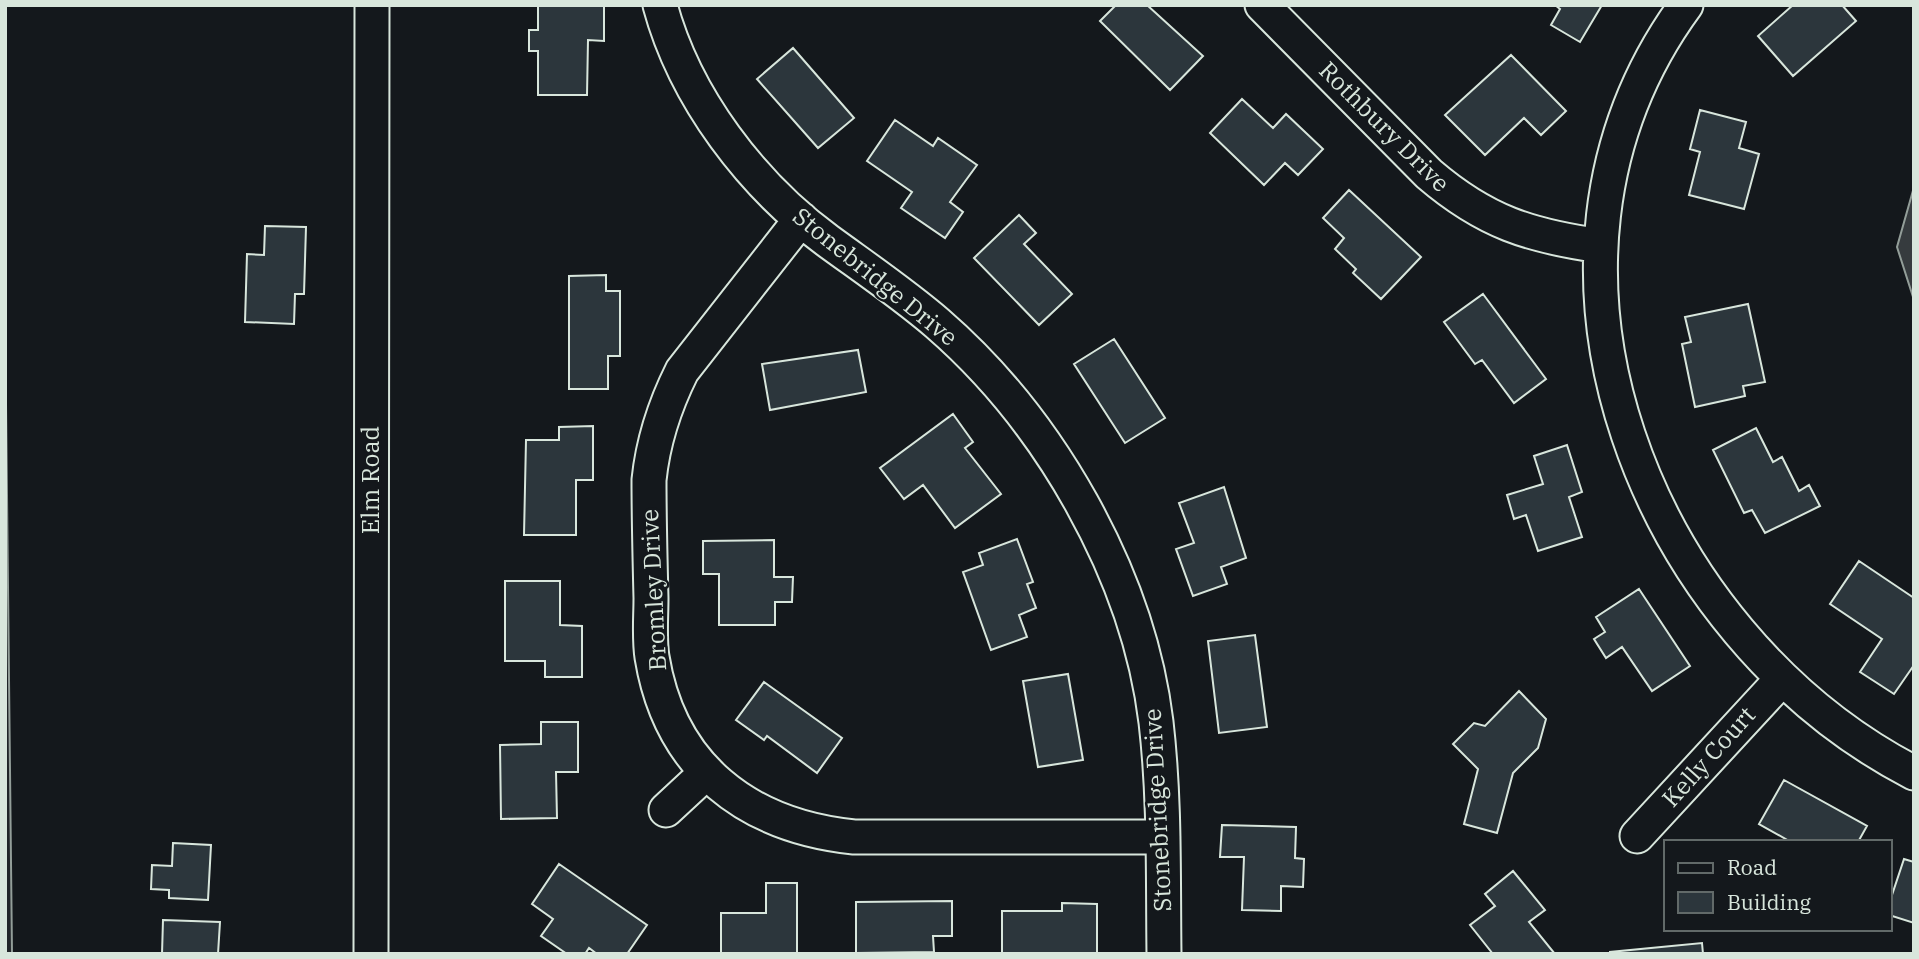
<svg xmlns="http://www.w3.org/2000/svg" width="1919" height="959" font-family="'IBM Plex Serif',serif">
<rect width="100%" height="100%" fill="#14181c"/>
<path fill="#202428" stroke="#939e99" stroke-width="2" d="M5,312L12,954H5Z"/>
<path fill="#363b3e" stroke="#939e99" stroke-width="2" d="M1914,187V300L1897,247Z"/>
<path fill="#2c363c" stroke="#d8e6dc" stroke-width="2" d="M538,5H604V41L588,40L587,95H538V51H529V30H538Z
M1116,5H1147L1203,56L1170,90L1100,21Z
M1555,5H1602L1580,42L1551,25L1560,9Z
M1793,5H1842L1856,21L1793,76L1758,36Z
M793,48L854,118L818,148L757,79Z
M1511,55L1566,111L1541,135L1524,118L1485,155L1445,115Z
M1242,99L1273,128L1286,114L1323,149L1298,175L1285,163L1264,185L1210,133Z
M1700,110L1746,122L1739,148L1759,154L1744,209L1689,195L1700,152L1690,149Z
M895,120L933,146L938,138L977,165L950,202L963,212L945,238L901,208L912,192L867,161Z
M1349,190L1421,257L1381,299L1353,273L1356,269L1335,249L1344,238L1323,218Z
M1019,215L1036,233L1024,244L1072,294L1039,325L974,258Z
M265,226L306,227L304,294H295L294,324L245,322L247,254L264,255Z
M606,275V291H620V356H608V389H569V276Z
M1483,294L1546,379L1514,403L1482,360L1475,364L1444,322Z
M1748,304L1765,382L1743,386L1745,396L1695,407L1682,344L1691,342L1685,317Z
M1114,339L1165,418L1125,443L1074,364Z
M858,350L866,392L770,410L762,364Z
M953,414L973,442L965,448L1001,494L955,528L923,485L904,499L880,468Z
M593,426V480H576V535H524L526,440H559V427Z
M1756,428L1773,462L1782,457L1799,491L1809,485L1820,506L1765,533L1752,510L1744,513L1713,450Z
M1567,445L1582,492L1569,497L1582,537L1538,551L1526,515L1514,519L1507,495L1543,484L1534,456Z
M1224,487L1246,558L1221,567L1227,584L1193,596L1176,549L1194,543L1179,503Z
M1017,539L1033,582L1027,584L1036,608L1019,615L1027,637L991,650L963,572L983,565L979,553Z
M774,540V577H793L792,602H775V625H719V574H703V541Z
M1859,561L1914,598V665L1894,694L1860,672L1882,639L1830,604Z
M505,581H560V625L582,626V677H545V661H505Z
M1639,589L1690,666L1652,691L1622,647L1606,658L1594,639L1605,632L1596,617Z
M1255,635L1267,727L1219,733L1208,641Z
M1068,674L1083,760L1038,767L1023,681Z
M764,682L842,738L817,773L767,736L764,740L736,720Z
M1519,691L1546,719L1538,748L1513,773L1497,833L1464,824L1478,769L1453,744L1474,723L1485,726Z
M541,722H578V772H556L557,818L501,819L500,745L541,744Z
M1784,780L1867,826L1858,842H1791L1759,824Z
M1222,825L1296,827L1295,858L1304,859L1303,887L1281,886V911L1242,910L1244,857H1220Z
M173,843L211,845L208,900L169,898V890L151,889L152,865L172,866Z
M1904,859L1914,862V923L1889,915V904Z
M559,864L647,925L627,954H597L589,948L585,954H567L541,936L553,919L532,904Z
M1513,871L1545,910L1529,922L1555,954H1493L1470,925L1495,906L1485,894Z
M766,883H797V954H721V913H766Z
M952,901V936H933L934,952L856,953V902Z
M1062,903L1097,904V954L1002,953V911H1062Z
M163,920L220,922L218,954H162Z
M1702,943L1703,954H1610V952Z"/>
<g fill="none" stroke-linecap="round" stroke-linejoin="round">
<defs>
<path id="minor" d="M660,5C685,98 752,185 828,241C865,268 902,293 937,323C1049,420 1138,574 1156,722C1165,799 1163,877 1164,954
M1262,5L1429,174C1485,222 1530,236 1601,246
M1686,5C1495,265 1647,635 1914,773
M801,219L682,371C664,407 653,441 649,480C649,520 650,559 651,598C651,617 649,638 652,657C670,767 747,826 854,837H1163
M666,810L707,772
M1637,836L1782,679
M371,954L372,5"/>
</defs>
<use href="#minor" stroke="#d8e6dc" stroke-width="37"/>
<use href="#minor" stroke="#14181c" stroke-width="33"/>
</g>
<g text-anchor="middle" stroke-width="5" stroke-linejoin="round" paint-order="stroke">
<g font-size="24" fill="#d8e6dc" stroke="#14181c">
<text transform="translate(1384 127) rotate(45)" y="8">Rothbury Drive</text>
<text transform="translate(875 277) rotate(39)" y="8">Stonebridge Drive</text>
<text transform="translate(371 480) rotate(-90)" y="8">Elm Road</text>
<text transform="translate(654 590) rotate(-93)" y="8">Bromley Drive</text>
<text transform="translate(1709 757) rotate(-48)" y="8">Kelly Court</text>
<text transform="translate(1158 810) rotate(-93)" y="8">Stonebridge Drive</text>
</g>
</g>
<rect width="1919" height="959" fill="none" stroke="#d8e6dc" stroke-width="14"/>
<rect x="1664" y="840" width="228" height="91" fill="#14181c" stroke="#626a69" stroke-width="2"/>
<rect x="1678" y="863" width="35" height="10" fill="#14181c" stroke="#626a69" stroke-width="2"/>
<text x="1727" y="875" font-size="21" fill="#d8e6dc">Road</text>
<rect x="1678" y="892" width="35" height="21" fill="#2c363c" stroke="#626a69" stroke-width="2"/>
<text x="1727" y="910" font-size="21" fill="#d8e6dc">Building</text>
</svg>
